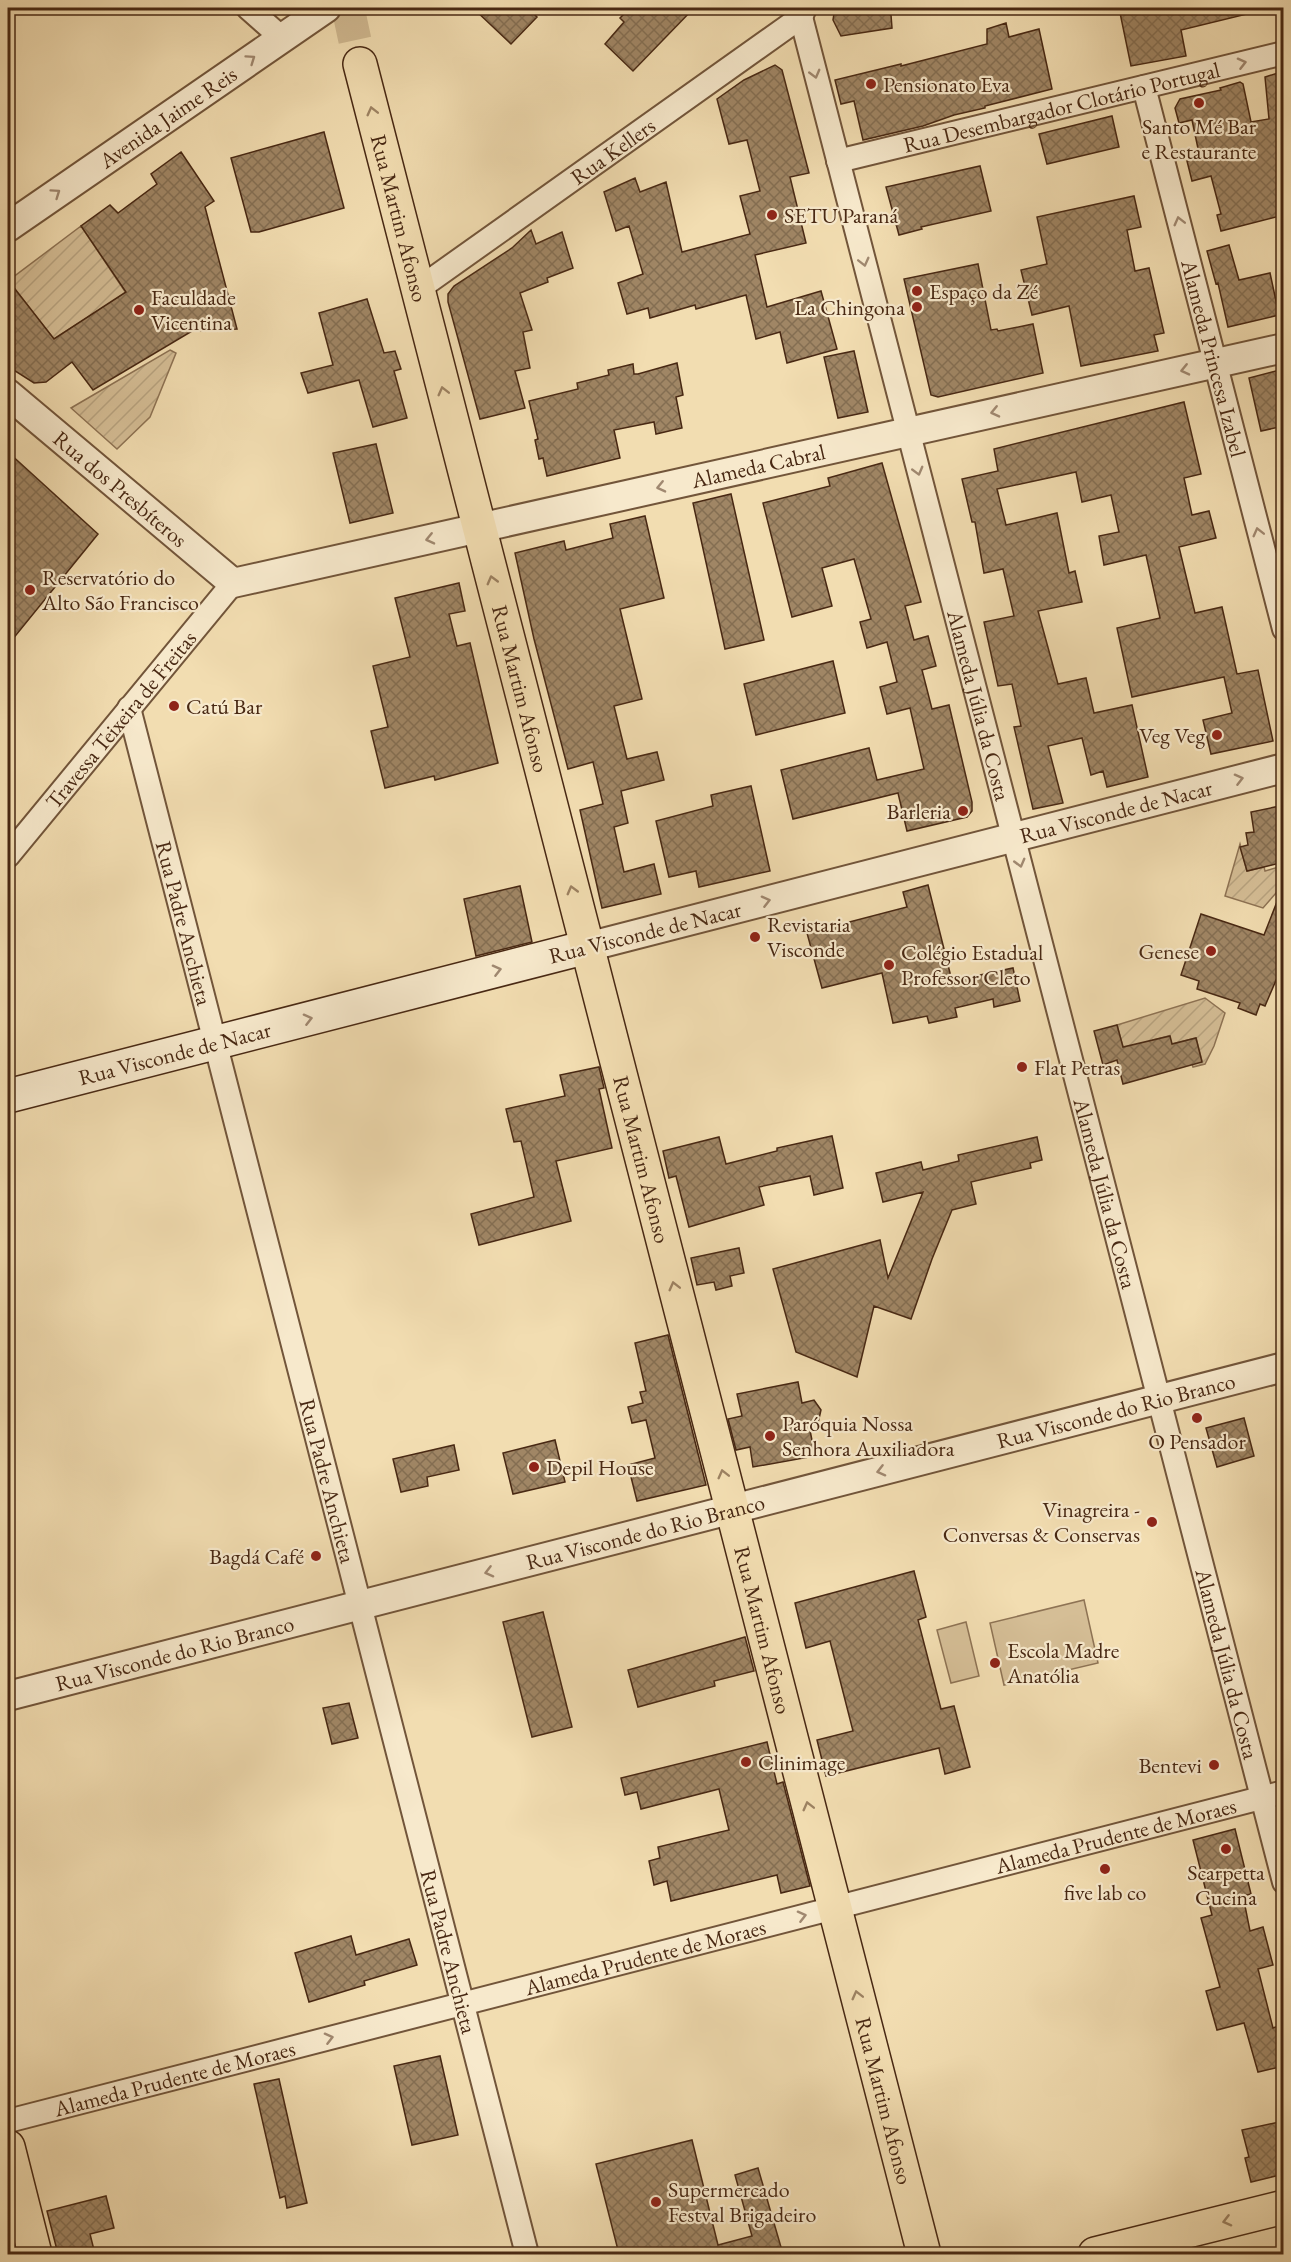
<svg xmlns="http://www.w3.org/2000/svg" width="1291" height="2262" font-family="'EB Garamond',serif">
<defs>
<pattern id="garden-furrows" width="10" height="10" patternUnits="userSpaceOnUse" patternTransform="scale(1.5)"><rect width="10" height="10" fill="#d5be96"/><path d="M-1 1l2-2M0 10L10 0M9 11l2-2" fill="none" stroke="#b8a380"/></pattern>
<pattern id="building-cross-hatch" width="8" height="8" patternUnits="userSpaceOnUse" patternTransform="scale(1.5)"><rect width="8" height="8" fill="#a08665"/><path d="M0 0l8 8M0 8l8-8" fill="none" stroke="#846e52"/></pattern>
</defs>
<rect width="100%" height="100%" fill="#f2ddb1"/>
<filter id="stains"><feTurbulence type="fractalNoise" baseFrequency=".00333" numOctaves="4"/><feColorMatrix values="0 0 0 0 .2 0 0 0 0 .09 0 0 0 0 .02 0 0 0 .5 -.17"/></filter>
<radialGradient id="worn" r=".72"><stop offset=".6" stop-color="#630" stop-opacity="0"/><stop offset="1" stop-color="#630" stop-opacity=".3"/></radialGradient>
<path fill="url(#garden-furrows)" stroke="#8e7354" stroke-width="1.5" d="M81,226L126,293L54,339L8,281Z
M170,350L176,353L150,417L117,449L71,408Z
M1240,844L1247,871L1264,867L1265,871L1279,867V863L1283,862V885L1263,908L1225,896Z
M1205,998L1225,1013L1214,1046L1205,1064L1193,1067L1192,1064L1202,1061L1196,1038L1172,1044L1169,1036L1153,1040L1154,1047L1125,1054L1117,1025Z"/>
<path fill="#d5be96" stroke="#8e7354" stroke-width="1.5" d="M1084,1600L1098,1663L1004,1685L990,1623Z
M966,1622L979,1676L951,1683L937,1630Z"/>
<path fill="url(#building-cross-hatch)" stroke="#482813" stroke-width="1.5" d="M473,8H528L537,17L511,44Z
M630,8H694L633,71L605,44L624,22L620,18Z
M835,8H871L891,15L892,28L841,36L833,20Z
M1119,8H1246L1247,14L1181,30L1186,56L1131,66Z
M1006,23L1009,37L1039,29L1052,89L985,106V108L954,115L923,126L863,140L854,101L841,104L835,80L901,64V66L987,44V29Z
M775,65L782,70L809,173L790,177L806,243L755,255L767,307L821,291L837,349L787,363L780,332L756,339L746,295L696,309L695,305L650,318L648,308L627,314L618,283L643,274L629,226L616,231L604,192L635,178L640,192L666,182L682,252L750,234L740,196L760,191L747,140L729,144L717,99L744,80Z
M1284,71V215L1221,231L1217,215L1221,214L1211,176L1192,181L1187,161L1200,158L1192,120L1179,123L1175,108L1180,99L1221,90L1220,88L1240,82L1243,84L1251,122L1269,119L1265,77Z
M1112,116L1119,147L1047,164L1039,134Z
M324,132L344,208L259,232H251L231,158Z
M181,152L214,201L205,207L237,329L192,331L93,390L72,362L46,382L34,383L12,369L8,363V280L54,339L126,292L81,226L110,205L118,213L157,184L151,174Z
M980,166L991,211L921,227L922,229L899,235L886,187Z
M1134,196L1141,227L1127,230L1135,271L1149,268L1164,333L1154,335L1158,351L1081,366L1069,306L1032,315L1021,270L1047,264L1037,217Z
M531,230L536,244L562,232L573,268L547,278L548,282L520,293L532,330L523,332L530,368L515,371L525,408L480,419L448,302V294L454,286L512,248Z
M1229,245L1239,280L1270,273L1279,315L1228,327L1218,283L1216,284L1207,251Z
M978,264L991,330L997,329L998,331L1033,324L1043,373L938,397L931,395L904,279Z
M367,299L384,353L395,351L401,369L394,371L407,418L373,427L359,380L308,393L301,373L333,365L319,313Z
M854,351L868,412L838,418L824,357Z
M677,363L683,395L676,397L682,428L656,434L654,422L614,430L620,458L547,476L543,458L539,459L535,440L538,439L529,401L578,389L577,383L609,375L608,370L633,364L634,374H638Z
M1284,369V426L1261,431L1249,378Z
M1184,402L1201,474L1184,478L1192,515L1209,511L1216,538L1179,547L1195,613L1222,607L1237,674L1258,670L1273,741L1211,754L1203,720L1232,713L1224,677L1132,697L1117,628L1160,618L1146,555L1104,565L1099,536L1119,532L1111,495L1082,502L1076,472L997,489L1006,525L1057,513L1069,573L1075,571L1082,602L1038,611L1058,684L1086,678L1094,713L1132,705L1148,777L1107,787L1103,771L1091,775L1082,738L1048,746L1063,803L1033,809L1014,727L1021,726L1012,684L998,686L984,622L1014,616L1003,569L984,573L975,522H972L962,479L998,471L994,449Z
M376,444L393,513L350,523L333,453Z
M8,452L98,534L8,645Z
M882,463L921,602L905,606L914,640L928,636L936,666L922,670L932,709L949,705L972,802V811L967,817L907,831L898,793L793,819L781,770L869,748L877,780L924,769L910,708L887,714L880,687L897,682L887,642L867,648L860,622L871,619L854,559L822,568L832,606L792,617L763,503L830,486L828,478Z
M731,494L764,640L725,649L693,503Z
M645,516L664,598L620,609L642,699L614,706L627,759L657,752L664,780L621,791L628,823L614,827L624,872L654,864L661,894L602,908L580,810L603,804L593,762L568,769L534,639L515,553L564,541L566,550L613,538L610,524Z
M459,583L465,611L449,614L457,646L470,643L498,763L435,780L434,776L385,788L371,731L388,727L373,666L410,657L395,598Z
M833,661L845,713L756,735L744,684Z
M751,786L770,871L699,887L696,871L669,877L656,821L713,806L711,795Z
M1280,806L1284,822V862L1247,871L1240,847L1248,845L1246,833L1254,832L1251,812Z
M928,885L952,981L1013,968L1020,1001L994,1007L993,999L955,1008L957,1017L929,1023L927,1016L893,1023L882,973L822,988L807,933L907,907L903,892Z
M520,886L532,942L476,956L464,899Z
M1282,889L1284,980L1277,978L1265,1006L1260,1004L1256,1015L1238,1008L1240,1003L1197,989L1199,981L1181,975L1201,914L1264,935Z
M1117,1025L1123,1047L1170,1036L1172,1044L1196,1038L1202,1062L1123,1084L1117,1060L1103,1065L1094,1031Z
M599,1067L604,1088L599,1089L612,1148L556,1161L571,1221L479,1245L471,1214L534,1197L521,1141L514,1142L506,1109L565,1096L560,1075Z
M832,1136L843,1188L814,1195L810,1176L759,1187L764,1205L689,1227L676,1176L669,1178L663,1151L719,1137L726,1164L777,1151V1148Z
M1037,1137L1042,1160L1030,1163L1031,1168L971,1182L976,1204L952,1210L932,1259L911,1319L874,1306L857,1377L796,1352L773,1269L880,1240L888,1278L923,1192L883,1202L876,1173L921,1162L923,1170L959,1161L958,1155Z
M739,1248L744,1273L730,1276L732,1286L716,1290L714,1282L697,1285L691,1258Z
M668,1335L706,1485L637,1501L628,1465L655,1458L646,1420L632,1423L628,1407L643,1403L640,1392L646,1391L635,1343Z
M798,1382L802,1403L814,1400L821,1410L818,1423L809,1425L815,1456L753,1467L750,1447L736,1450L728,1419L742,1416L737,1394Z
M1244,1418L1254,1456L1217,1467L1206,1428Z
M555,1440L565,1482L513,1494L503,1453Z
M454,1445L459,1470L427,1477L428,1486L401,1492L393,1459Z
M914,1571L926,1617L918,1620L941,1709L954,1706L970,1767L945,1774L939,1748L826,1776L817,1740L853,1731L830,1641L806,1648L795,1603Z
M543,1612L572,1727L532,1737L503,1622Z
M745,1637L754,1671L714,1681L715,1686L638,1707L628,1670Z
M349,1703L358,1738L332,1744L323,1708Z
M767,1742L777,1784L783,1782L810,1886L781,1893L777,1875L671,1901L667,1881L654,1885L649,1861L660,1858L658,1847L729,1830L719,1789L641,1809L637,1792L625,1795L621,1778Z
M1235,1829L1251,1894L1243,1896L1250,1931L1263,1927L1273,1965L1258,1969L1273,2028L1284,2024V2066L1258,2072L1244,2023L1217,2030L1206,1991L1220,1987L1201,1918L1212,1915L1193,1840Z
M351,1936L356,1955L409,1939L417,1965L364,1981L365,1985L309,2002L295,1953Z
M440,2056L458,2135L412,2145L394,2066Z
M279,2079L307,2203L287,2208L285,2196L280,2198L254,2084Z
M1284,2121V2174L1251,2182L1245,2158L1249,2157L1242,2130Z
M692,2140L718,2245L752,2236L735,2175L758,2168L783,2254H619L596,2164Z
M106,2196L114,2228L90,2234L95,2254H58L47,2211Z"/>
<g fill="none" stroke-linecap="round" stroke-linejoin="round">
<path stroke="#d0b991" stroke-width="33" stroke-dasharray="33 16" stroke-linecap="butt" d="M348,8L360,64"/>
<defs>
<g id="minor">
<path d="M248,8L282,38"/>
<path id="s1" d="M801,17L1284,1882"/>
<path id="s2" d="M1144,87L1284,629"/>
<path id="s3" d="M838,161L1284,53"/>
<path id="s4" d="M417,290L801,17L805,8"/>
<path id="s5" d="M129,708L527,2254"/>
<path id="s6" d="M8,856L233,583"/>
<path id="s7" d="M8,2121L1284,1792"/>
</g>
<g id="tertiary">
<path id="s8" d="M8,227L326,8"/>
<path id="s9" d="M8,394L233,583L1284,348"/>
<path id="s10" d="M587,947L1284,768"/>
<path id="s11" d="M8,1696L1284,1367"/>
</g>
<g id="secondary">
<path id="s12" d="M8,1096L587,947"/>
</g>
<g id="primary">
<path id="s13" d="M360,64L924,2254"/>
<path d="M8,2147L35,2254"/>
<path d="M1095,2254L1284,2207"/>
</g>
</defs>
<use href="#minor" stroke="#72553a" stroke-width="26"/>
<use href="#tertiary" stroke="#72553a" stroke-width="32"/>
<use href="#secondary" stroke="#482813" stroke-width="36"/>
<use href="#primary" stroke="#482813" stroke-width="36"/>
<use href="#minor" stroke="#f7e9cc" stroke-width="22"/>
<use href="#tertiary" stroke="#f7e9cc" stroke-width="28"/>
<use href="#secondary" stroke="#f7e9cc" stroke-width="33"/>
<use href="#primary" stroke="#f2ddb1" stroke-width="33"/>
</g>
<defs><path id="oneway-chevron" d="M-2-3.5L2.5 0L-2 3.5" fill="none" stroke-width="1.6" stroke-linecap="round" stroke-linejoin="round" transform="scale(1.5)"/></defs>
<g stroke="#a08870">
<use href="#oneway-chevron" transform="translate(251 59) rotate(-35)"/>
<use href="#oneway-chevron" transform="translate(1242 63) rotate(-14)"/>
<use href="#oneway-chevron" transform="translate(815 74) rotate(75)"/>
<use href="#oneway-chevron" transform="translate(56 193) rotate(-35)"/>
<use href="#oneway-chevron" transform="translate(1179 221) rotate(-104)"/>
<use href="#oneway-chevron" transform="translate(864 262) rotate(76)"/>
<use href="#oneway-chevron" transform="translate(1185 370) rotate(167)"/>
<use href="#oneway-chevron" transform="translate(995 412) rotate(167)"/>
<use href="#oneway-chevron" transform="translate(918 471) rotate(75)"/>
<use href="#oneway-chevron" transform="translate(661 487) rotate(167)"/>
<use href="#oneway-chevron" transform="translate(1258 532) rotate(-104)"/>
<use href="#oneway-chevron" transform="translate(430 539) rotate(167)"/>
<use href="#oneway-chevron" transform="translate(1239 779) rotate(-14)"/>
<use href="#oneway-chevron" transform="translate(1020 863) rotate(75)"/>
<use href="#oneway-chevron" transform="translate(766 901) rotate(-14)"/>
<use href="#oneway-chevron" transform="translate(497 970) rotate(-14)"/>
<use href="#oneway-chevron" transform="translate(308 1019) rotate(-14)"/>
<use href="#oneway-chevron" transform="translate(881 1471) rotate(166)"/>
<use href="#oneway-chevron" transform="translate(489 1572) rotate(166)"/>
<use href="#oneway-chevron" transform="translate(802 1916) rotate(-14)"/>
<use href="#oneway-chevron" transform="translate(329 2038) rotate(-14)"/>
</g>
<g stroke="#9d8262">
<use href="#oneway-chevron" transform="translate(372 111) rotate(-104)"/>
<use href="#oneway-chevron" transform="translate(443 391) rotate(-104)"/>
<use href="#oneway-chevron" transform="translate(492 580) rotate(-105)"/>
<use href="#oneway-chevron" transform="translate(572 890) rotate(-105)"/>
<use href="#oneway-chevron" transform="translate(674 1286) rotate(-104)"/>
<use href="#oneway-chevron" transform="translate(723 1474) rotate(-104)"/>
<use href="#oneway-chevron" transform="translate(808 1806) rotate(-104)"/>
<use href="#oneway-chevron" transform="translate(857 1995) rotate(-104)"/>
<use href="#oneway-chevron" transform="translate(1227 2221) rotate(166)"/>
</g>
<g fill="#8f2418" stroke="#f7e9cc" stroke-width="2">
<circle cx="871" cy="84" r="6"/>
<circle cx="1199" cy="103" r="6"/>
<circle cx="772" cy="215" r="6"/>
<circle cx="917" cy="291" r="6"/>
<circle cx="917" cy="307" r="6"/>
<circle cx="139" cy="310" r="6"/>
<circle cx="30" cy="590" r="6"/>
<circle cx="174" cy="706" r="6"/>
<circle cx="1217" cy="735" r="6"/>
<circle cx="963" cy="811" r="6"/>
<circle cx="755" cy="937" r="6"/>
<circle cx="1211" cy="951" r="6"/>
<circle cx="889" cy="965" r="6"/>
<circle cx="1022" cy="1067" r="6"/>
<circle cx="1197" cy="1418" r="6"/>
<circle cx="770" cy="1436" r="6"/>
<circle cx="534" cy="1467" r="6"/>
<circle cx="1152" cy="1522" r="6"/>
<circle cx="316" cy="1556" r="6"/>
<circle cx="995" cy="1663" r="6"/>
<circle cx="746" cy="1762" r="6"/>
<circle cx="1214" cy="1765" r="6"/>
<circle cx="1226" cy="1849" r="6"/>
<circle cx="1105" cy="1869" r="6"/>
<circle cx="656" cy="2202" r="6"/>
</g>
<g text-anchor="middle" stroke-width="4.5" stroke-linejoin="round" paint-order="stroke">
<g font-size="22" fill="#482813" stroke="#f7e9cc" text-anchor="start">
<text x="883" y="92">Pensionato Eva</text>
<text x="1199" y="134" text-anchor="middle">Santo Mé Bar<tspan x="1199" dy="25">e Restaurante</tspan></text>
<text x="784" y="223">SETU Paraná</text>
<text x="929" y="299">Espaço da Zé</text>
<text x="151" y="305">Faculdade<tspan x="151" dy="25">Vicentina</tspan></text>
<text x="905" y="315" text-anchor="end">La Chingona</text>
<text x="42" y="585">Reservatório do<tspan x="42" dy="25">Alto São Francisco</tspan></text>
<text x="186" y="714">Catú Bar</text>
<text x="1205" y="743" text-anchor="end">Veg Veg</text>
<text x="951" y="819" text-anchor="end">Barleria</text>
<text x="767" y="932">Revistaria<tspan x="767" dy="25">Visconde</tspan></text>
<text x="1199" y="959" text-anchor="end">Genese</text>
<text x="901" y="960">Colégio Estadual<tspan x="901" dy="25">Professor Cleto</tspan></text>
<text x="1034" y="1075">Flat Petras</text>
<text x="782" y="1431">Paróquia Nossa<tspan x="782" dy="25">Senhora Auxiliadora</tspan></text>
<text x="1197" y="1449" text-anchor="middle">O Pensador</text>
<text x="546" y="1475">Depil House</text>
<text x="1140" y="1517" text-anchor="end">Vinagreira -<tspan x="1140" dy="25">Conversas &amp; Conservas</tspan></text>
<text x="304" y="1564" text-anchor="end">Bagdá Café</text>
<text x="1007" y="1658">Escola Madre<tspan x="1007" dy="25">Anatólia</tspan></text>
<text x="758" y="1770">Clinimage</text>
<text x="1202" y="1773" text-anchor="end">Bentevi</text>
<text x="1226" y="1880" text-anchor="middle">Scarpetta<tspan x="1226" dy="25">Cucina</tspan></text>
<text x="1105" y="1900" text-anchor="middle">five lab co</text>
<text x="668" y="2197">Supermercado<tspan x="668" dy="25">Festval Brigadeiro</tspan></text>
</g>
<g font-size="22" fill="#482813" stroke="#f7e9cc">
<text dy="8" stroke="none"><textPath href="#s3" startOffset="230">Rua Desembargador Clotário Portugal</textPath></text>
<text dy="8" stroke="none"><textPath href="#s8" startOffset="194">Avenida Jaime Reis</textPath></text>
<text dy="8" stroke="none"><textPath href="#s4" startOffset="240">Rua Kellers</textPath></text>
<text dy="8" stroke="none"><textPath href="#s13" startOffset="159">Rua Martim Afonso</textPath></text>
<text dy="8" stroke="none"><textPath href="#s2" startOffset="280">Alameda Princesa Izabel</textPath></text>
<text dy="8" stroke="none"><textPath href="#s9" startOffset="832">Alameda Cabral</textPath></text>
<text dy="8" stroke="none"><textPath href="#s9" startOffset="147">Rua dos Presbíteros</textPath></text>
<text dy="8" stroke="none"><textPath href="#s13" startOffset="645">Rua Martim Afonso</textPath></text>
<text dy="8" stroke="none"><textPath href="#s1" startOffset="711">Alameda Júlia da Costa</textPath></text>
<text dy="8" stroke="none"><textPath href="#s6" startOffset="177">Travessa Teixeira de Freitas</textPath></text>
<text dy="8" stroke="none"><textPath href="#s10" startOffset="546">Rua Visconde de Nacar</textPath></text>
<text dy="8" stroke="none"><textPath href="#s5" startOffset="222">Rua Padre Anchieta</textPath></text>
<text transform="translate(645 932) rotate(-14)" y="8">Rua Visconde de Nacar</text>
<text dy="8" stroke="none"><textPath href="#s12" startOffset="172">Rua Visconde de Nacar</textPath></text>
<text dy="8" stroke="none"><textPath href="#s13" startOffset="1131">Rua Martim Afonso</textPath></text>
<text dy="8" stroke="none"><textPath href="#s1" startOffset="1215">Alameda Júlia da Costa</textPath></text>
<text dy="8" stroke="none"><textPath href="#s11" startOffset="1144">Rua Visconde do Rio Branco</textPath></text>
<text dy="8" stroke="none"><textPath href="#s5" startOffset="798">Rua Padre Anchieta</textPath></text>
<text dy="8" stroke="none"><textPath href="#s11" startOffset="658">Rua Visconde do Rio Branco</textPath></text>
<text dy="8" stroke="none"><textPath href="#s13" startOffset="1617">Rua Martim Afonso</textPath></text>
<text dy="8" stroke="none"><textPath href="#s11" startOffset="172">Rua Visconde do Rio Branco</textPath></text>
<text dy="8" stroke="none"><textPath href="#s1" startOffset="1701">Alameda Júlia da Costa</textPath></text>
<text dy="8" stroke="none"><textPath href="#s7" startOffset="1144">Alameda Prudente de Moraes</textPath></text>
<text dy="8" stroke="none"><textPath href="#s5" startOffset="1284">Rua Padre Anchieta</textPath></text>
<text dy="8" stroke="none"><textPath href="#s7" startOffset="658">Alameda Prudente de Moraes</textPath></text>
<text dy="8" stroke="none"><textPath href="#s7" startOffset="172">Alameda Prudente de Moraes</textPath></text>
<text dy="8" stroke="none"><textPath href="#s13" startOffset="2103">Rua Martim Afonso</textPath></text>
</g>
</g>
<rect width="1291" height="2262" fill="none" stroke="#f2ddb1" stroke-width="30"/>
<rect x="9" y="9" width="1273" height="2244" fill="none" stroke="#482813" stroke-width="3"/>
<rect x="15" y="15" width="1261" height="2232" fill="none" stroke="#482813" stroke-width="1.5"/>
<rect width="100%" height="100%" filter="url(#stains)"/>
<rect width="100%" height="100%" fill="url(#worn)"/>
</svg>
